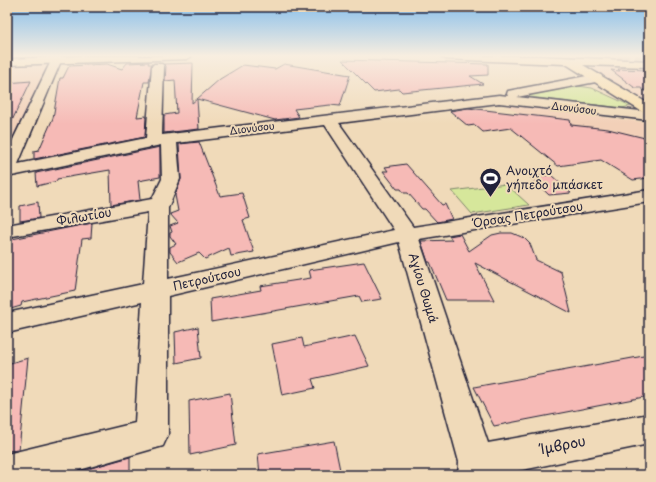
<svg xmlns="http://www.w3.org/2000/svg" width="656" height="482" font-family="'Playpen Sans',sans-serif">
<rect width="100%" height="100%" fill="#f0dab9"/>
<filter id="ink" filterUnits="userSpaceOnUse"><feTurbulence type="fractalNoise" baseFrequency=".025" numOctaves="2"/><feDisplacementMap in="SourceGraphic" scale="8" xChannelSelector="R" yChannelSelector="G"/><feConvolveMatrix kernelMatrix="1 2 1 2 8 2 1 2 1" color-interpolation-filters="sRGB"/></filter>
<g filter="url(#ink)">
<path fill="#f2d0b8" d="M51,63L7,150V64Z
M596,66L649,68V103L591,69V67Z
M506,105L649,123V166L574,151Z"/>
<path fill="#d6e79b" stroke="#7c846b" d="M578,86L592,88L631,106L622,108L529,97L530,95Z
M506,184L529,205L472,214L452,191Z"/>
<path fill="#f6bab6" stroke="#22223b" d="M342,60L488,64V75L470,76L483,84L402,92L399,89L374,92Z
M149,62L148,64H152L149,82H144L137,117L146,116L145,137L34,159V151L39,150L53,118L60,78H63L69,66L107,64L122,69L127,63Z
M193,63L192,103L197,99L199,129L164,133V115L177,113L175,80L165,81L166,66L164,64Z
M284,64L350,75L340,106L330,105L294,109L299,117L275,120L197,99L220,79L243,65L275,69Z
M618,69L649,70V94L641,88H635L611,70L620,71Z
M31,81L7,131V83Z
M468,108L570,120L571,125L608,129L649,139V178L633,180L601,160L558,166L511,128L483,132L475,125L468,126L450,111Z
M199,142L220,196L242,193L250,218L243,220L254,252L231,256L229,248L205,259L199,253L178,262L170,252V247L176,244L170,236V233L172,232L170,226L178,223L170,214L178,211L175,195L181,179L179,144Z
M160,147V177L138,181L140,200L111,205L110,170L57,179V181L37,186L36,173Z
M406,164L442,205L445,204L452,219L437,222L425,209H422L408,193H404L401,189H397L383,171H388L385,167Z
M551,175L571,193L549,195L530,177Z
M38,202L39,218L20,221V206Z
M92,223L91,238L82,239L75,291L22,302L21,306L7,310V240Z
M501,233H512L524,238L530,244L536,260L561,272L571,313L475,263L494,300H446L430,262H428L421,241L452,240L449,236L460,234L469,251L492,235Z
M364,262L382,299L362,302L359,296L211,322L210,299L261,290L260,286L311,278L309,270Z
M198,327L201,358L176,363L175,332Z
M355,336L369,366L312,379L315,388L282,395L272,344L302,338L304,347Z
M649,355V396L494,426L474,387Z
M28,358L19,450L7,451V364Z
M230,393L236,445L190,455L189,401Z
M334,441L341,475H260L258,454Z
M130,457V475H77V472Z"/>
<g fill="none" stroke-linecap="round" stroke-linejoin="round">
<path stroke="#c7b5a0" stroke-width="12" stroke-dasharray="12 6" stroke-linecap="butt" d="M581,56L649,59"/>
<defs>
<path id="minor" d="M56,58L61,61L18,164L146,138L152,66L154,64H162L164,66L162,135L499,95L508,96L507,94L508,91L513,90L597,74L601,75L603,78L601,81L517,97L649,112V120L499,103L339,123L413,227L649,190V202L419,239L488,443L649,414V444L498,475H458L459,462L399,242L168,296V435L163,446L62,475H7V454L135,423L142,302L7,333V313L143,284L148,212L7,237V225L152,199L162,179L161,145L7,177V152L51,61ZM325,125L394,230L168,279V208L180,179L177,143Z"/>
<path id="major" d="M77,56H192L187,59L7,65V59Z
M441,56H539L649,61V67L583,65L649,104V114L644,113L566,64L446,59Z"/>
</defs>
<use href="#minor" stroke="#22223b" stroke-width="3"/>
<use href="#major" stroke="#22223b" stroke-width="3"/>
<use href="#minor" fill="#f0dab9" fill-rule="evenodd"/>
<use href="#major" fill="#f9deab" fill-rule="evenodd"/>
</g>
</g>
<linearGradient id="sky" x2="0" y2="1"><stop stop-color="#85beec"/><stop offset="0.45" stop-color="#f8eee0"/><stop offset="1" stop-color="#f8eee0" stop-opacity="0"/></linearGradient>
<rect width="656" height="124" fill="url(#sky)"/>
<defs>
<symbol id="stadium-pin" viewBox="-11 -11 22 30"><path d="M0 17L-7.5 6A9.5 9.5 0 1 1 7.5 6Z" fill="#22223b" stroke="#f0dab9"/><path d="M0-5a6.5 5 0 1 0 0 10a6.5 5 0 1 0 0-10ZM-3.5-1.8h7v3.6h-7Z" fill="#fff"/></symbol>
</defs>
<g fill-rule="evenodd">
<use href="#stadium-pin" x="478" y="166" width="25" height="34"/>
</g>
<g text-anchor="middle" stroke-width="4" stroke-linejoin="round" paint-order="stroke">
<g font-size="10" fill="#22223b" stroke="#f0dab9">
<text transform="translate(574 108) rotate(7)" y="4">Διονύσου</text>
<text transform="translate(252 128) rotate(-7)" y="4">Διονύσου</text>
</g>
<g font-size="12" fill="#22223b" stroke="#f0dab9" text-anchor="start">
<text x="506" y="175">Ανοιχτό<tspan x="506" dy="14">γήπεδο μπάσκετ</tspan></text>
</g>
<g font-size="12" fill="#22223b" stroke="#f0dab9">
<text transform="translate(528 215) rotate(-9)" y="4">Όρσας Πετρούτσου</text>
<text transform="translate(84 217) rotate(-10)" y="4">Φιλωτίου</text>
<text transform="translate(207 279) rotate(-13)" y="4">Πετρούτσου</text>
<text transform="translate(423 288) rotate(73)" y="4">Αγίου Θωμά</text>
</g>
<g font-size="14" fill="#22223b" stroke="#f0dab9">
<text transform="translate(563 445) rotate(-11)" y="5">Ίμβρου</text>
</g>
</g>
<rect width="656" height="482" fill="none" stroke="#f0dab9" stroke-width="24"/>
<rect x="12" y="12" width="632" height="458" fill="none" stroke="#22223b" stroke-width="1.5" filter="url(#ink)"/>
</svg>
